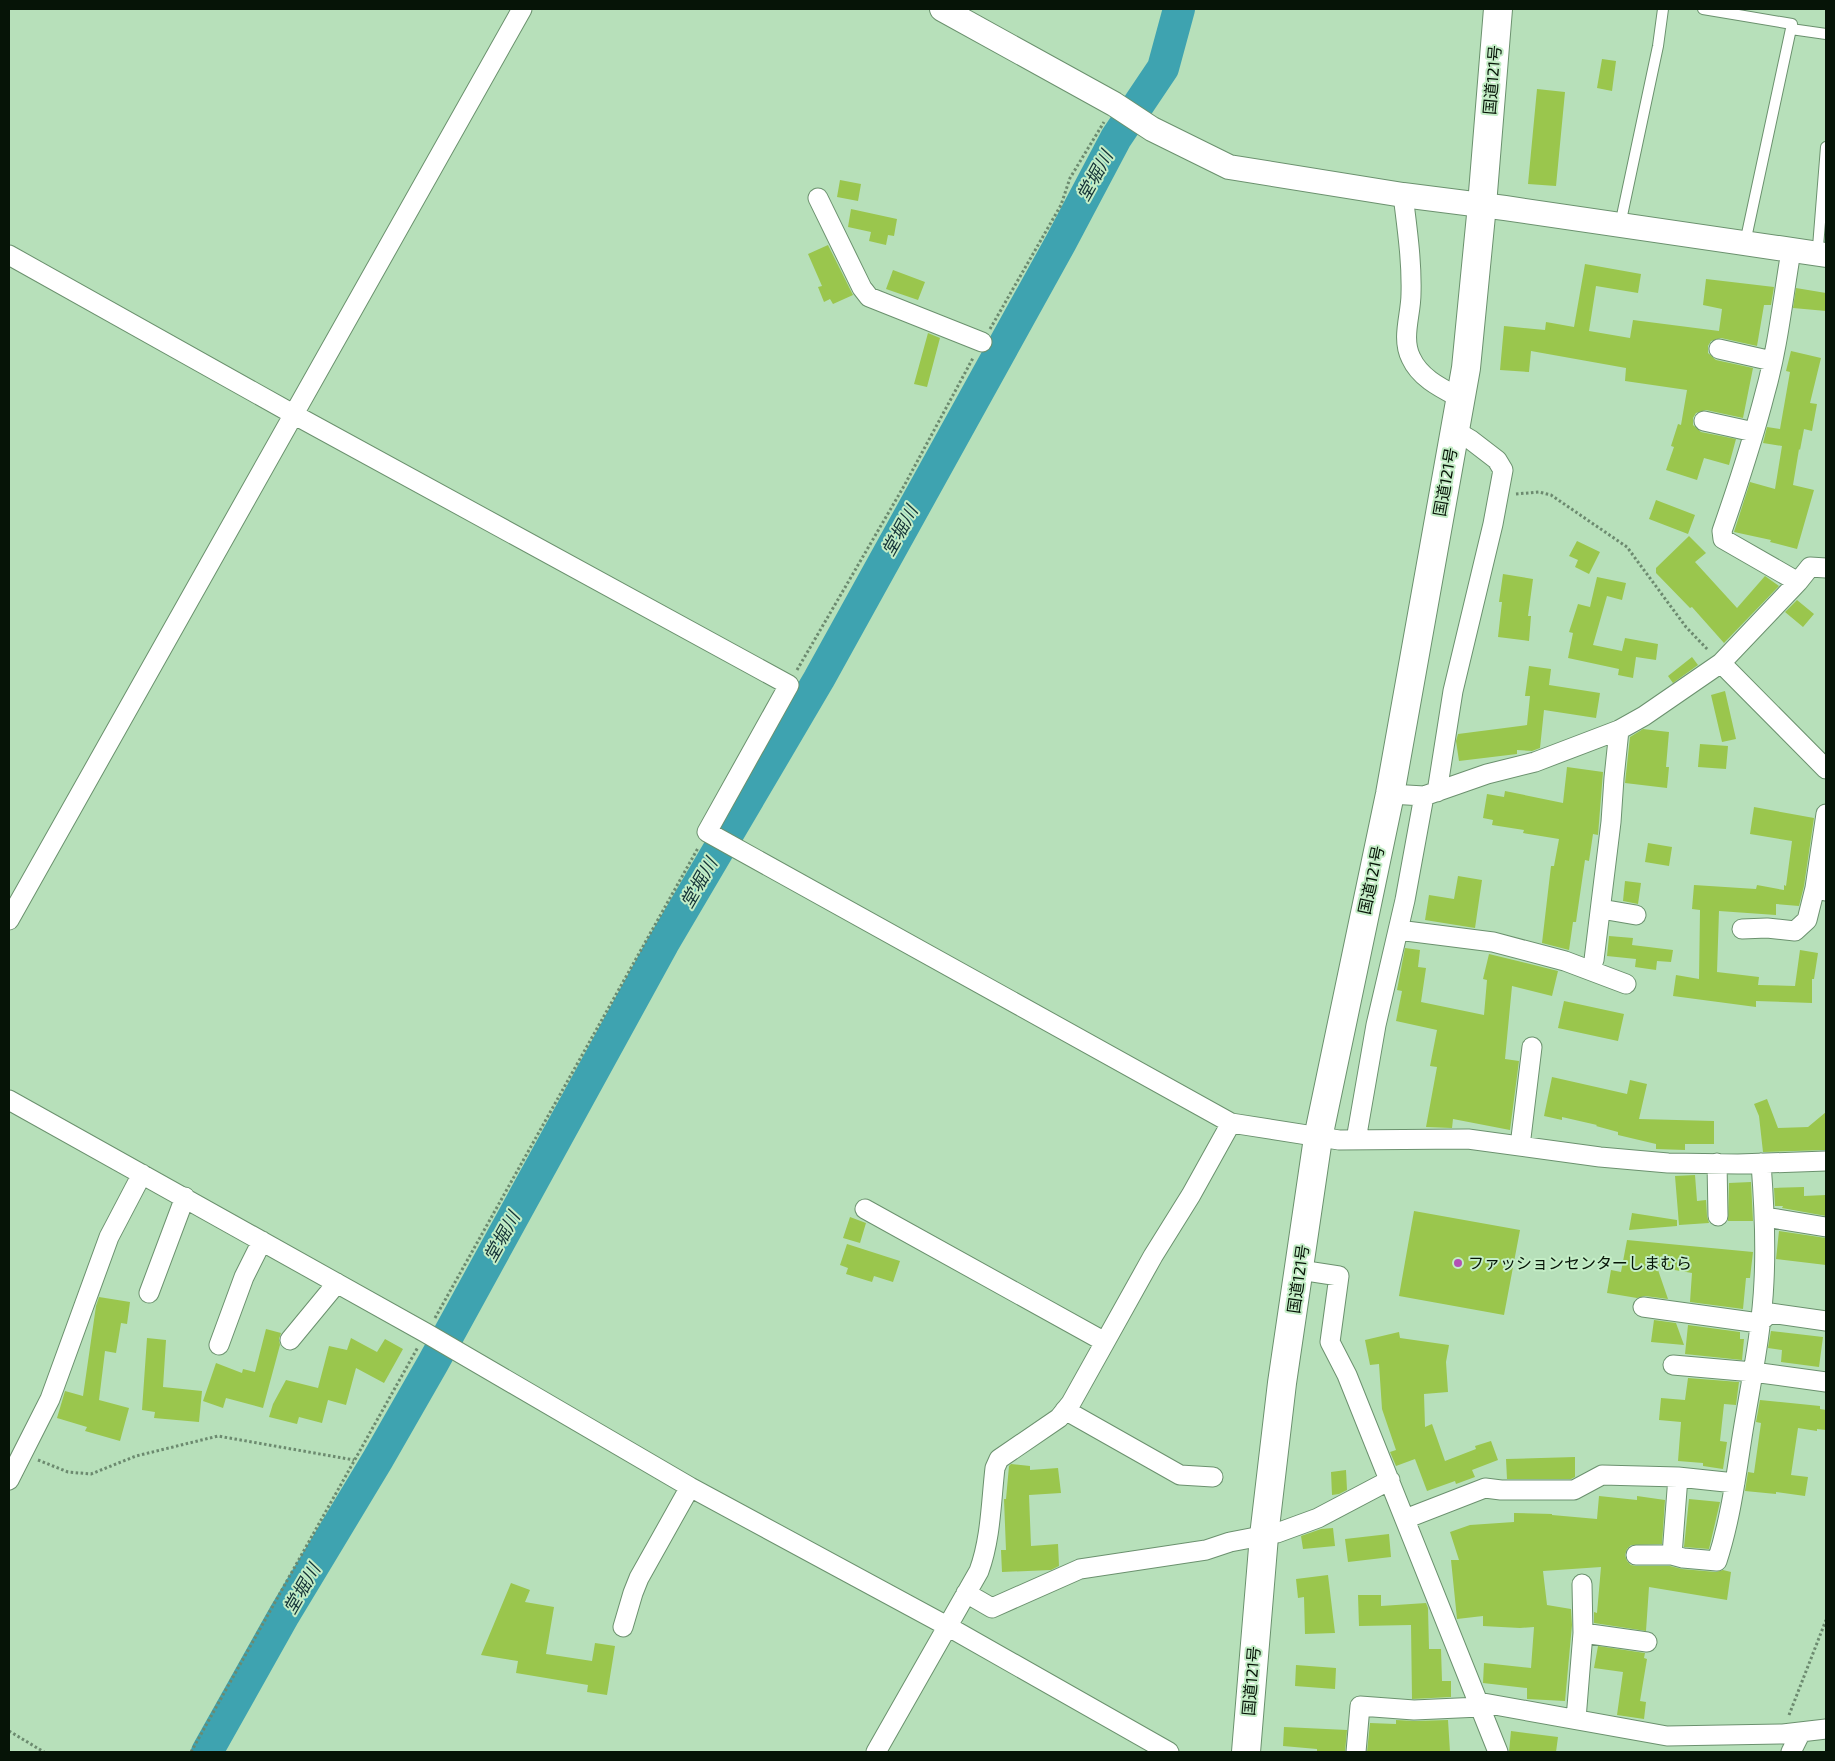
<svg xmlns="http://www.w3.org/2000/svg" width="1835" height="1761" font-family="'Exo 2','Noto Sans JP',sans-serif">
<rect width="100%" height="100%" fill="#b7e0ba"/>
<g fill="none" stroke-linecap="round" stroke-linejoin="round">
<path stroke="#3ea3b0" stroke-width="32" d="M207,1752L284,1615L378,1459L433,1363L663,944L819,679L1061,242L1116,138L1163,68L1179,9"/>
</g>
<path fill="#9ac64d" d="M1602,59L1616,61L1612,91L1597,88Z
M1537,89L1565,92L1556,186L1528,184Z
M840,180L861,184L858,201L837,197Z
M851,209L897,219L894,236L888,235L886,245L869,241L871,232L848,227Z
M828,245L853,295L833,304L830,299L824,302L818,287L822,286L808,254Z
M1585,264L1641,274L1638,293L1596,286L1589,331L1630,338L1633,320L1719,331L1722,309L1703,305L1706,279L1774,287L1771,305H1764L1757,346L1721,338L1711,341L1708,346V353L1716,360L1753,368L1743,418L1706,410L1696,413L1693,418V425L1701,432L1736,439L1729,465L1704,458L1697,480L1666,470L1674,447L1671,446L1678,424L1681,425L1687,390L1625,381L1626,368L1531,351L1529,372L1500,370L1504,326L1545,330L1546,322L1574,327Z
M893,270L925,282L918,300L886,289Z
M1796,288L1826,293V311L1793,308Z
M928,333L940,338L927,387L914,384Z
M1791,351L1821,358L1810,403L1817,404L1812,431L1804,429L1800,450L1799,449L1793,485L1814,490L1797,549L1770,542L1771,540L1734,532L1750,482L1775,489L1782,446L1763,443L1767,427L1780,429L1790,372L1786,371Z
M1656,500L1695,515L1688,534L1649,519Z
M1689,536L1706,553L1695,562L1737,608L1765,576L1779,586L1724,643L1692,607L1690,608L1656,573V568Z
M1577,541L1600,552L1589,574L1575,567L1578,560L1569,556Z
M1503,574L1533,579L1528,616H1531L1529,641L1498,637L1502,602H1499Z
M1597,577L1626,583L1622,600L1607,596L1593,645L1622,651L1625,638L1658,644L1656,660L1636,657L1633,678L1618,675L1619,669L1568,658L1573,633L1569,632L1578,604L1590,607Z
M1797,600L1814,614L1803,627L1785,612Z
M1692,657L1698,665L1673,683L1668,676Z
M1529,666L1551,669L1549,685L1600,693L1596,718L1544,710L1540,748L1532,751L1517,750V754L1459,761L1456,741L1458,734L1527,725L1530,696H1525Z
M1725,691L1736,739L1722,742L1711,695Z
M1643,729L1669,732L1666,767H1669L1667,788L1625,783L1630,737Z
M1700,744L1728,746L1726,769L1698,767Z
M1567,767L1603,772L1598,835L1593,834L1589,861L1585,860L1576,922H1573L1569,950L1542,943L1551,866H1554L1559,839L1523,833L1524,830L1492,825L1493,820L1483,818L1487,794L1504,797L1505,791L1563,803Z
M1754,807L1814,818L1804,886L1799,906L1776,904V915L1719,911L1717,972L1759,977L1758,985L1795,986L1800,950L1818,953L1814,979H1812V1003L1756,1001V1007L1673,996L1676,975L1699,979L1700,910L1692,909L1694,885L1756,889L1757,885L1784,890V885L1786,886L1792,841L1750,834Z
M1648,843L1672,847L1669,866L1645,862Z
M1458,876L1482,880L1475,928L1425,920L1429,895L1454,899Z
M1625,881L1641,883L1638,904L1623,901Z
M1609,936L1633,938L1632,945L1673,950L1671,962L1657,961L1656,970L1635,967L1636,959L1607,956Z
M1405,948L1420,950L1418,967L1426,968L1421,1002L1484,1015L1487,980L1483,979L1489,954L1558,971L1552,996L1512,986L1505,1059L1519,1061L1510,1130L1453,1119L1452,1128L1426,1127L1437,1067L1430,1066L1437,1030L1396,1021L1402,991L1397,990Z
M1564,1001L1624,1014L1618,1041L1558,1028Z
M1552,1077L1627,1094L1630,1080L1647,1084L1639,1119L1714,1121V1144H1685V1150L1656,1149V1144L1618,1135V1132L1596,1126L1597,1125L1562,1117V1120L1544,1116Z
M1767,1099L1778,1128L1808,1127L1826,1112V1150L1763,1152L1759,1116L1754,1104Z
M1695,1175L1697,1201L1706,1200L1707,1216L1709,1223L1679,1225L1675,1176Z
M1751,1182L1753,1221H1728L1729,1183Z
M1804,1187V1196L1826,1195V1216L1782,1208L1783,1206H1775L1774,1188Z
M1414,1211L1520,1230L1504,1315L1399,1296Z
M1632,1213L1677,1220V1226L1629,1230Z
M850,1217L866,1223L860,1243L843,1238Z
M1779,1231L1826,1238V1265L1776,1259Z
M1627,1240L1753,1252L1750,1278H1746L1743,1309L1690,1302L1692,1273L1657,1267L1668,1299L1645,1296L1637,1298L1607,1293L1611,1270L1621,1272Z
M847,1244L900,1261L893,1282L874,1276L872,1282L846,1274L848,1268L840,1265Z
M99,1297L130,1302L127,1324L121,1323L116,1353L105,1351L99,1400L129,1408L120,1441L85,1431L87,1427L57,1418L65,1391L83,1396L96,1306Z
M1654,1320L1676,1323L1684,1345L1651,1342Z
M1688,1325L1740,1332V1339H1744L1742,1360L1685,1354Z
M266,1329L281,1333L279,1339L280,1345L263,1408L226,1398L223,1408L203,1401L216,1363L242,1373L243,1369L255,1372Z
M1771,1331L1823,1337L1819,1367L1781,1362L1782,1350L1768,1348Z
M1399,1332L1400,1338L1449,1345L1446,1362L1448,1392L1424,1394L1425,1427L1432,1424L1445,1461L1476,1449L1475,1446L1491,1441L1498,1460L1472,1470L1475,1477L1456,1484L1455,1481L1427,1491L1415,1459L1396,1466L1390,1452L1396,1450L1382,1409L1379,1364L1370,1365L1365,1340Z
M147,1338L166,1340L163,1387L202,1391L199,1422L154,1418L155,1412L142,1410Z
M351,1338L377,1352L385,1339L403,1349L384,1383L356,1368L346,1405L328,1400L322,1423L299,1417L297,1424L269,1417L273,1404L286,1380L318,1388L329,1346L347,1350Z
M1688,1378L1739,1382L1736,1405L1724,1404L1720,1441L1727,1442L1723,1469L1703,1466V1463L1678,1461L1681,1422L1659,1420L1661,1398L1685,1400Z
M1760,1400L1820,1406V1409L1826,1410V1430L1817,1429V1431L1798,1428L1791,1475L1808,1477L1805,1496L1776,1492V1494L1745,1491L1748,1472L1754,1473L1761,1423L1756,1422Z
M1575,1457V1477L1571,1479H1507L1506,1459Z
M1011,1464L1030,1466V1470L1058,1468L1061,1493L1029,1495L1031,1546L1058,1544L1059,1566L1051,1570L1002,1572L1001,1550H1006L1004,1499H1006L1009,1466Z
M1346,1470L1347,1490L1339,1494L1332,1495L1331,1472Z
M1599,1496L1637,1500V1496L1665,1500L1662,1544L1631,1545L1627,1549L1625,1555L1627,1561L1631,1565L1636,1566H1670L1682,1569L1716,1572L1723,1570L1731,1572L1727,1600L1649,1587L1646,1631L1594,1623V1612L1597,1613L1601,1567L1543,1571L1547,1605L1571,1609L1572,1625L1565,1701L1527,1699V1688L1483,1683L1484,1663L1531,1668L1534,1627L1520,1628L1483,1626V1616L1457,1619L1451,1560H1459L1450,1532L1470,1525L1514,1522V1513L1552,1514V1515L1597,1519Z
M1689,1499L1720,1502L1709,1549L1684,1547Z
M1333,1528L1335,1546L1303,1549L1301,1536L1321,1529Z
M1389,1534L1391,1557L1348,1562L1345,1539Z
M1328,1575L1335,1633L1305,1634L1304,1597L1298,1598L1296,1579Z
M511,1583L530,1590L525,1602L554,1607L546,1654L592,1661L595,1643L615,1646L607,1695L587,1692L588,1685L516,1673L518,1661L481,1655Z
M1358,1595H1381V1606L1426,1603L1428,1608L1429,1649H1441L1442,1681H1451V1697L1412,1699L1411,1625L1359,1626Z
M1598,1646L1645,1653L1644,1658L1647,1659L1640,1701L1646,1702L1644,1719L1617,1715L1623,1672L1594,1668Z
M1296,1665L1336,1668L1335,1689L1295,1686Z
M1396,1720L1415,1721L1448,1720L1450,1752H1367L1370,1723L1396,1724Z
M1284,1727L1347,1730L1345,1752H1317V1749L1283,1746Z
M1511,1731L1558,1737L1556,1752H1509Z"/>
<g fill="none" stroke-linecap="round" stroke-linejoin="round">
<defs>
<path id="service" d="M1703,9L1792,24L1745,243
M1791,29L1826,34
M1620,225L1658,46L1663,9
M1818,247L1826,147"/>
<path id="minor" d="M1403,195C1407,228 1412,261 1411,294C1411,315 1401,338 1411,358C1420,378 1441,388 1460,398
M818,198L862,288L869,297L982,342
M1791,251C1783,298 1778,347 1765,393C1753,440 1738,485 1722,531L1723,539L1798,582
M9,255L293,414L789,685L707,832L1231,1123L1339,1140L1468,1139L1600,1157L1668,1163L1738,1164L1826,1161
M1719,349L1772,361
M1704,421L1754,432
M1721,663L1826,769
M1437,792L1453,691L1493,524L1503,470L1497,460L1471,440L1454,430
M1390,794L1424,796L1487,774L1535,762L1619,730L1644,716L1721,663L1798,582L1810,567L1826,568
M1825,891L1815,888L1826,814
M1601,909L1636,915
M9,920L522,9
M1742,929L1767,928L1795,931L1807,920L1815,888
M1398,930L1493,942L1565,961L1626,984
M1594,960L1611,822L1614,778L1619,730
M9,1100L426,1333L690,1487L947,1626L1169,1752
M1356,1140L1376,1025L1405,900L1424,796
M1520,1146L1532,1047
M1717,1163L1718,1216
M865,1209L1105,1342
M1765,1217L1826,1227
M1300,1270L1339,1276L1330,1342L1347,1375L1498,1752
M149,1293L185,1197
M1643,1307L1759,1323L1770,1313L1826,1321
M290,1340L337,1283
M219,1345L244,1277L262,1241
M1673,1365L1753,1372L1826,1382
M1065,1410L1180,1475L1213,1477
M9,1480L50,1399L109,1237L142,1174
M1405,1519L1485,1488L1501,1490H1574L1602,1475L1678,1477L1735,1483
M1636,1555H1672L1683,1558L1717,1561C1731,1518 1736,1475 1743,1431C1751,1382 1762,1330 1764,1281C1766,1241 1764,1202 1761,1163
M1672,1555L1678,1477
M966,1593L992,1608L1080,1569L1206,1550L1230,1542L1277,1533L1318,1518L1390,1480
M623,1627L633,1593L639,1578L690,1487
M1583,1633L1647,1642
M1478,1702L1667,1736L1783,1734L1826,1729
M1576,1719L1583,1633L1582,1584
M876,1752L979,1571C991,1538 991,1502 995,1468L999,1459L1059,1418L1071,1403L1153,1256L1191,1195L1231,1123
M1356,1752L1360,1706L1414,1710L1480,1707
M1791,1752L1801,1732"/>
<path id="tertiary" d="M942,9L1114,104L1152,129L1229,167L1403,195L1505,208L1826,255"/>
<path id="trunk" d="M1246,1752L1264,1536L1282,1383L1318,1138L1390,794L1466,368L1482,205L1498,9"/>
</defs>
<use href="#service" stroke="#6b916e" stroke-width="12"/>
<use href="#minor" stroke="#6b916e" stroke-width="21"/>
<use href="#tertiary" stroke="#6b916e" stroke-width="26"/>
<use href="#trunk" stroke="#6b916e" stroke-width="30"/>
<path stroke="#6c8a6f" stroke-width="3" stroke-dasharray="2.5 2.5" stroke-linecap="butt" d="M990,329L1061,205L1070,178L1104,122
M1516,494L1539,492L1551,495L1627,547L1686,627L1708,650
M797,670L904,486L973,358
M435,1318L698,848
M38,1460L68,1472L91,1474L136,1456L218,1436L354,1460
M1789,1715L1826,1620
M9,1731L44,1752
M191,1752L418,1347"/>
<use href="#service" stroke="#fff" stroke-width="10"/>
<use href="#minor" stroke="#fff" stroke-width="19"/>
<use href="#tertiary" stroke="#fff" stroke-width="24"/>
<use href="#trunk" stroke="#fff" stroke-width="28"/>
</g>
<circle fill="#b350b6" stroke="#c4edc6" stroke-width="2" cx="1458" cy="1263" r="5"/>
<g text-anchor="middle" stroke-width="4" stroke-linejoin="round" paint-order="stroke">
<g font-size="16" fill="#061407" stroke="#c4edc6">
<text transform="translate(1492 80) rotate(-85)" y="6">国道121号</text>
<text transform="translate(1445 482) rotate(-80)" y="6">国道121号</text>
<text transform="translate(1371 880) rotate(-78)" y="6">国道121号</text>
<text transform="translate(1298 1279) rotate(-82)" y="6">国道121号</text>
<text transform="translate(1251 1681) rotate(-85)" y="6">国道121号</text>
</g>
<g font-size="16" fill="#061407" stroke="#c4edc6" text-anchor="start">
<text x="1468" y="1269">ファッションセンターしまむら</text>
</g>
<g font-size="18" font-style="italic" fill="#143337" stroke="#c4edc6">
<text transform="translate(1095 176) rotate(-61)" y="6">堂堀川</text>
<text transform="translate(900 531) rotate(-61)" y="6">堂堀川</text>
<text transform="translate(699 883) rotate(-60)" y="6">堂堀川</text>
<text transform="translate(502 1237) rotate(-61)" y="6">堂堀川</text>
<text transform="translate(302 1589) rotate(-60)" y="6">堂堀川</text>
</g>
</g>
<rect width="1835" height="1761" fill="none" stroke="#061407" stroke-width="20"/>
</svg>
